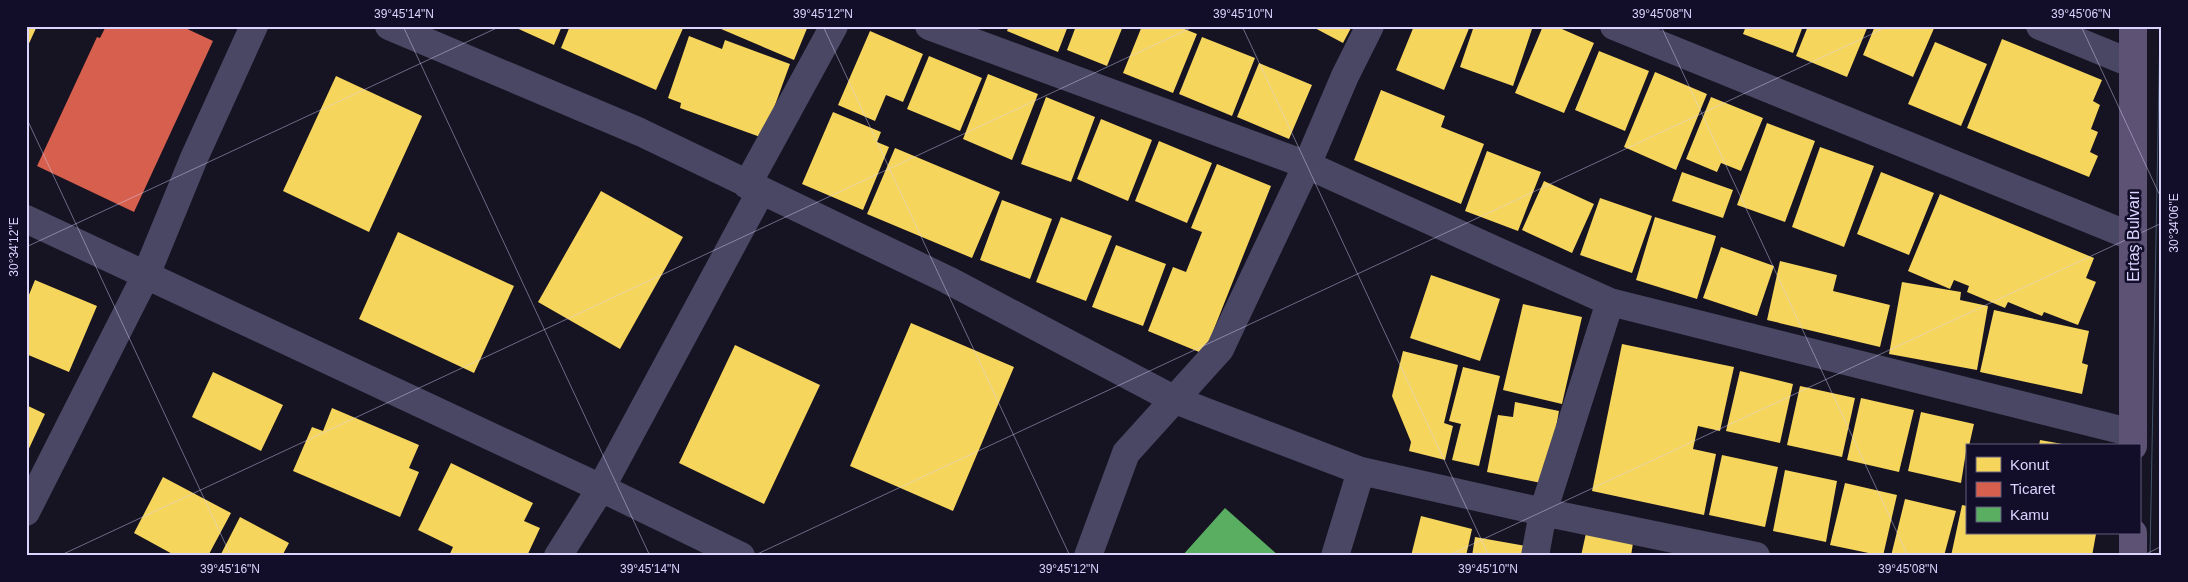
<svg xmlns="http://www.w3.org/2000/svg" width="2188" height="582" font-family="Arial,sans-serif">
<rect width="100%" height="100%" fill="#161322"/>
<path fill="#f6d55c" d="M26,26H37L26,50Z
M512,26H562L554,45Z
M570,26H684L656,90L561,48Z
M714,26H808L794,60Z
M1009,26H1068L1058,52L1007,31Z
M1076,26H1123L1107,66L1067,50Z
M1142,26H1177L1197,34L1173,93L1123,73Z
M1311,26H1352L1343,43Z
M1414,26H1470L1444,90L1396,70Z
M1474,26H1533L1513,86L1460,67Z
M1543,26H1555L1594,43L1564,113L1515,93Z
M1746,26H1803L1793,53L1743,34Z
M1808,26H1868L1847,77L1796,56Z
M1875,26H1935L1913,77L1863,55Z
M870,31L923,54L903,102L886,95L875,121L838,105Z
M689,36L722,49L725,40L790,64L763,138L680,108L681,103L668,98Z
M1202,37L1255,58L1232,116L1179,94Z
M2002,39L2102,80L2093,101L2100,105L2091,129L2098,132L2090,152L2098,156L2089,177L1967,128Z
M1935,42L1987,64L1961,126L1908,104Z
M1599,51L1649,71L1625,131L1575,110Z
M929,56L982,78L960,131L907,109Z
M1259,63L1312,85L1289,139L1237,117Z
M1655,72L1707,94L1676,170L1624,147Z
M988,74L1038,94L1012,160L963,139Z
M336,76L422,116L369,232L283,191Z
M1381,90L1445,116L1441,127L1484,144L1461,204L1354,160Z
M1046,97L1095,117L1071,182L1021,164Z
M1711,97L1763,118L1741,171L1721,163L1717,172L1686,159Z
M833,112L881,132L877,142L889,147L863,210L802,184Z
M1101,119L1152,140L1128,201L1077,179Z
M1767,123L1815,141L1785,222L1737,205Z
M1159,141L1212,163L1187,223L1135,201Z
M1820,147L1874,166L1844,247L1792,227Z
M895,148L1000,192L972,258L867,214Z
M1487,151L1541,172L1518,231L1465,211Z
M1217,164L1271,186L1204,354L1148,331L1173,267L1186,272L1202,232L1191,228Z
M1682,172L1733,190L1723,218L1672,201Z
M1881,172L1934,193L1909,255L1857,234Z
M1544,181L1594,204L1572,253L1522,230Z
M601,191L683,237L620,349L538,302Z
M1940,194L2094,258L2086,278L2096,282L2078,325L2044,312L2042,316L2008,302L2005,308L1967,292L1969,286L1954,280L1950,289L1908,271Z
M1600,198L1652,216L1632,273L1580,255Z
M1002,200L1052,219L1030,279L980,260Z
M1061,217L1112,236L1086,301L1036,282Z
M1655,217L1716,236L1697,299L1636,280Z
M398,232L514,286L474,373L359,319Z
M1116,245L1166,264L1143,326L1092,307Z
M1721,247L1774,266L1757,316L1703,298Z
M1780,261L1837,275L1833,291L1890,305L1880,347L1767,320Z
M1431,275L1500,299L1480,361L1410,338Z
M35,280L97,306L69,372L26,354V302Z
M1902,282L1961,292L1960,300L1988,306L1977,370L1889,354Z
M1523,304L1582,317L1562,404L1503,390Z
M1994,310L2089,331L2082,363L2088,365L2082,394L1980,372Z
M911,323L1014,367L953,511L850,466Z
M1622,344L1734,367L1720,431L1698,426L1693,449L1716,454L1704,515L1592,491Z
M735,345L820,385L764,504L679,463Z
M1403,351L1458,365L1444,423L1453,426L1445,460L1409,451L1411,442L1392,396Z
M1463,367L1500,376L1479,466L1452,460L1461,424L1449,421Z
M1740,371L1793,384L1780,443L1726,431Z
M213,372L283,405L261,451L192,417Z
M1800,386L1855,398L1842,457L1787,445Z
M1861,398L1914,410L1899,472L1847,460Z
M1515,402L1559,411L1546,484L1487,472L1498,415L1513,417Z
M26,405L45,414L26,455Z
M332,408L419,445L409,468L419,472L400,517L293,471L312,427L323,431Z
M1921,412L1974,424L1969,446H1967L1961,483L1908,471Z
M2040,440L2068,445V446H2039Z
M1722,455L1778,467L1765,527L1709,515Z
M451,463L533,503L524,521L540,528L527,556H449L453,547L418,530Z
M1785,470L1837,481L1826,542L1773,531Z
M163,477L231,513L208,556H176L134,533Z
M1845,483L1897,495L1883,556L1830,545Z
M1905,499L1956,511L1944,556H1891Z
M1962,505L1967,506V533H2092L2096,534L2092,556H1951Z
M1421,516L1472,529L1466,556H1411Z
M240,517L289,543L282,556H220Z
M1586,533L1633,543L1631,556H1581Z
M1475,537L1531,547L1529,556H1472Z"/>
<path fill="#d6604d" d="M106,26H181L213,41L134,212L37,166L97,37L100,38Z"/>
<path fill="#5aae61" d="M1225,508L1279,556H1182Z"/>
<g fill="none" stroke-linecap="round" stroke-linejoin="round">
<path stroke="#494763" stroke-width="28" d="M389,26L640,132L948,280L1175,400L1361,471L1335,556
M929,26L1307,165L1610,302L2133,433
M1614,26L2133,237
M2040,26L2133,64
M747,185L834,26
M26,219L601,488L741,556
M1610,302L1543,512L1756,556
M1361,471L1543,512L1535,556
M26,512L146,275L194,158L254,26
M558,556L601,488L761,191
M1088,556L1126,453L1220,349L1307,165L1345,76L1370,26"/>
<path stroke="#5d5274" stroke-width="28" d="M2133,446V26
M2133,556V533"/>
<path stroke="#42586d" stroke-width="1" d="M2150,556L2160,26"/>
</g>
<path fill="none" stroke="#dad4ff" stroke-width="1" stroke-opacity="0.45" d="M403,26L650,556M823,26L1070,556M1242,26L1489,556M1661,26L1908,556M2081,26L2162,200M26,117L231,556M26,247L501,26M59,556L1195,26M753,556L1889,26M1447,556L2162,223M2142,556L2162,546"/>
<g text-anchor="middle" stroke-width="5" stroke-linejoin="round" paint-order="stroke">
<g font-size="16" fill="#dad4ff" stroke="#120d28">
<text transform="translate(2133 236) rotate(-90)" y="6">Ertaş Bulvarı</text>
</g>
</g>
<rect width="2188" height="582" fill="none" stroke="#120d28" stroke-width="55"/>
<rect x="1966" y="444" width="175" height="90" fill="#120d28" stroke="#625d7e"/>
<rect x="1976" y="457" width="25" height="15" fill="#f6d55c" stroke="#625d7e"/>
<text x="2010" y="470" font-size="15" fill="#dad4ff">Konut</text>
<rect x="1976" y="482" width="25" height="15" fill="#d6604d" stroke="#625d7e"/>
<text x="2010" y="494" font-size="15" fill="#dad4ff">Ticaret</text>
<rect x="1976" y="507" width="25" height="15" fill="#5aae61" stroke="#625d7e"/>
<text x="2010" y="520" font-size="15" fill="#dad4ff">Kamu</text>
<rect x="28" y="28" width="2132" height="526" fill="none" stroke="#dad4ff" stroke-width="2"/>
<g font-size="12" text-anchor="middle" fill="#dad4ff">
<text x="404" y="18">39°45'14"N</text>
<text x="823" y="18">39°45'12"N</text>
<text x="1243" y="18">39°45'10"N</text>
<text x="1662" y="18">39°45'08"N</text>
<text x="2081" y="18">39°45'06"N</text>
<text transform="translate(2174 223) rotate(-90)" y="4">30°34'06"E</text>
<text transform="translate(14 247) rotate(-90)" y="4">30°34'12"E</text>
<text x="230" y="573">39°45'16"N</text>
<text x="650" y="573">39°45'14"N</text>
<text x="1069" y="573">39°45'12"N</text>
<text x="1488" y="573">39°45'10"N</text>
<text x="1908" y="573">39°45'08"N</text>
</g>
</svg>
